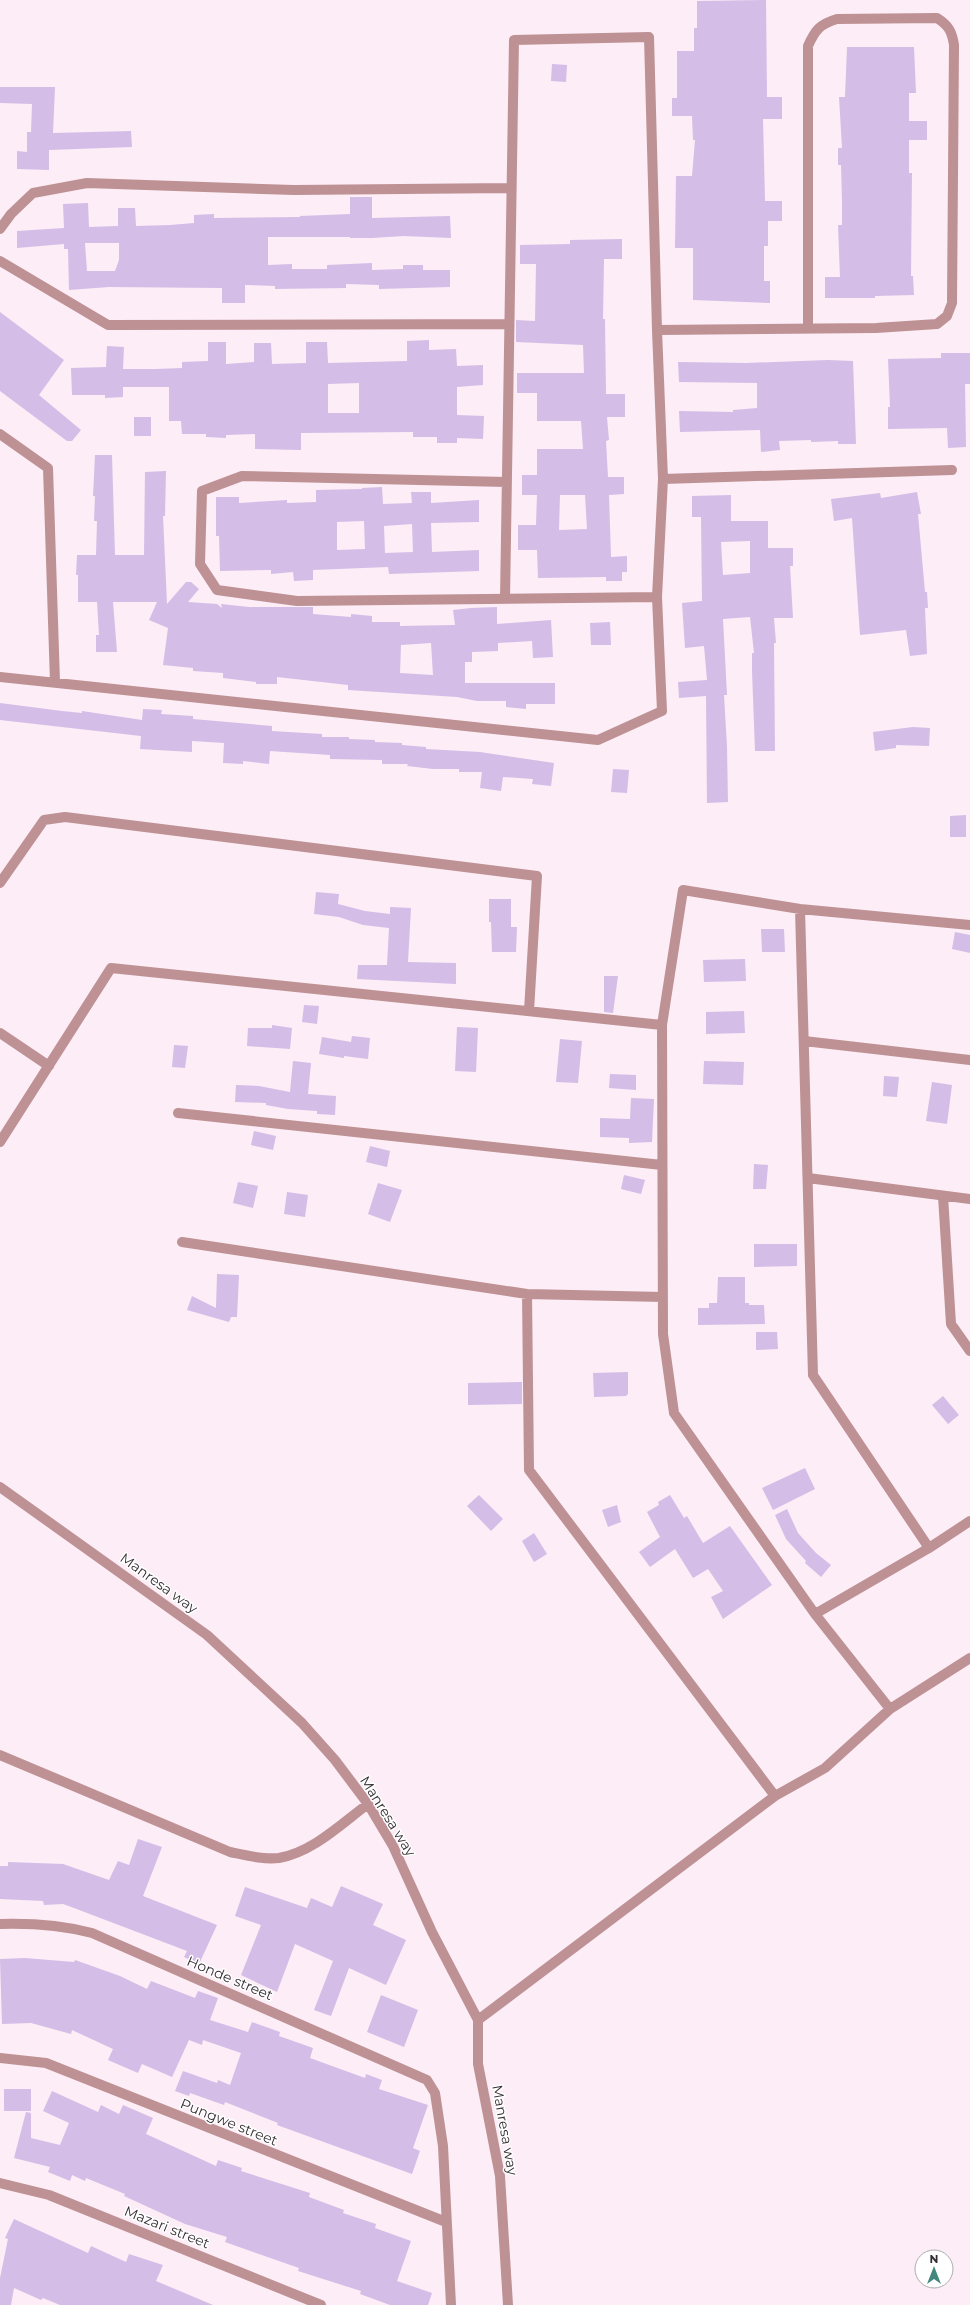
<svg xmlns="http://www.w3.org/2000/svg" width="970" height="2305" font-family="Montserrat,sans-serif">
<rect width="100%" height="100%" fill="#fcedf6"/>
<path fill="#d4bde7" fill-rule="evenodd" d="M766,0L767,97H782V119H763L765,201H782V221H768V246H764V281H770V303L693,300V248H675L676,176H692L695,140H693L692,116H672V98H677V51H694V28H697V1Z
M847,47H914L916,93H909V121H927V140H909V173H912L911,276H913L914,295L875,296V298H825V277H840L838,225H842V200L841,165H838V148H842L839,97H845Z
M552,64L567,65L566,82L551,81Z
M0,87H55L53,133L131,131L132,147L49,150V170L17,169V151L27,152V132H31L32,104L0,103Z
M350,197H372V218L450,216L451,238L404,236L372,238H350V237H268V265L292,264V269H327V265L372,263V270L403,269V265H423V270H450V287L379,289V285L346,284V288L275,289V286L245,285V303H222V288L109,287L69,290L68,249H64V244L17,248V231L64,228L63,204L88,203L89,227L118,226V208H135L136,226L170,225L194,223V215L214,214V218L300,217V216L350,214ZM85,243H119V260L115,271H87Z
M622,239V259H604L603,319H605L606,394H625V417H607L609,440L606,441L608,477H624V494L609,495L611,557L627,556V572H622V581H606V577L538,578L537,550H518V525H536L537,495H522V475H537V449H583L581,421H537V393H517V373H584L583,345L516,342V320L535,321L536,264H520V245L570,244V240ZM560,495H585L587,529L559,530Z
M0,312L64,360L39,395L81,430L72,441H67L0,391Z
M429,340V350L456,349L457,366L483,365V385L457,387V415L484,416L483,439L457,438V443H437V437H413V432L301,433V450L255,449V434L226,435V438L206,437V434H182L181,421H169V387H123V397L105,398V395H72L71,368L106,367L107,346L124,347L123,369H156L182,368V362L208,361V342H226V364L254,362V343H271L272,364L306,363V342H327L328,363L407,361V341ZM359,383V413H328V384Z
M941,353H970V384H965L966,447L948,448L947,428L888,429V407H890L888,359L941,358Z
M828,360L853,361L856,444H838V441L811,442V440L779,441L780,450L761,452L760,430L680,432L679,411L733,412V410L757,408V383L679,382L678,362L746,363Z
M134,417H151V436H134Z
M95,455H112L115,555H144L145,472L166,471L165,516H163L167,604L186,582H191L199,589L188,602L217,604L222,608L221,604L249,607H313V614L351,617V614L372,616V622H400V626L455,625L453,610L471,608L497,607V624L551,620L553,657L533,658L532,641L498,643V651L472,652V662H465V683H555V704H526V709L506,707V701H477L457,697L348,690V685L277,677V684H256V682L223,678V673L193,671V668L163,665L168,628L149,620L157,602H113L117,652H96V635H99L97,602H78V575H76L77,555H96L97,521H94L95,496H93ZM431,643L433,675L400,673L401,645Z
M382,487L383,504L412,503L411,492H431V503L479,500V522L431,523L432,552L479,550V571L389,574L388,567L313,570V580L294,581L293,572L271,574V570L220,571L219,536H216V497H239V503L287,500V503L316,502V490L362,489V488ZM364,521L365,549L337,550V522ZM412,524L413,552L385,553L384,526Z
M917,492L921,514H918L925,592H927L928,608H925L927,654L910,656L906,630L860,635L852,518L834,521L831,499L880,493L881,498Z
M731,495V521H768V548H793V566H790L793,618H774L776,643H774L775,751H755L752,671V653H754L750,617L723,619L727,695H724L727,747L728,802L707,803L706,696L679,698L678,682L707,680L704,646L685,648L682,603L702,601L701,517H692V496ZM750,541V573L723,575L721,542Z
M610,622L611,645H591L590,623Z
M0,703L62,711L82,713V711L142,720L143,709L162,710L161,714L193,716V719L272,726V731L322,734V737H349V739L375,740V742L402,743V745L426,747V749L480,752L554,763L551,786L532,784L533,779L503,777L501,791L480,788L482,772H459V769H433L407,766L408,764H382V760L330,759V755L270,751L269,764L243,761V764L223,763L224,743L192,741V752L140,749L141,736L0,720Z
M913,727L930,728L929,746L896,745V748L875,751L873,732Z
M613,769L629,770L627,793L611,792Z
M966,815V837H950V816Z
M316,892L339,894L338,904L365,911L390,914V907L411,908L408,962L456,963V984L357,979L358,965H387L389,928L363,925L339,917L314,914Z
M489,899H511V927H517L516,952H492L491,922H489Z
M761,929H784L785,952H762Z
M955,932L970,935V953L952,949Z
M745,959L746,981L704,982L703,960Z
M604,976H618L613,1013L604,1012Z
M304,1005L319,1006L317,1024L302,1022Z
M744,1011L745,1033L706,1034V1012Z
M272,1025L292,1028L290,1049L247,1046L248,1028H272Z
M457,1027L478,1028L476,1072L455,1071Z
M352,1036L370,1038L368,1059L344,1056V1058L319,1054L322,1037L351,1042Z
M560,1039L582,1041L578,1083L556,1082Z
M174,1045L188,1046L185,1068L172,1067Z
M293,1061L311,1063L308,1094L336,1096L335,1115L317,1114V1111L288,1109L266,1105V1103L235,1102L236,1085L259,1086L290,1092Z
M704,1061L744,1062L743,1085L703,1084Z
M610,1074L636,1075V1090L609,1088Z
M884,1076L899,1077L897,1097L883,1096Z
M932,1082L952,1085L947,1124L926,1121Z
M631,1098L654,1099L652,1142L629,1143V1138L600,1137V1118L630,1119Z
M254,1131L276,1136L273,1150L251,1145Z
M370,1146L390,1151L387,1167L366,1162Z
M754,1164L768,1165L766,1189H753Z
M624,1175L645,1180L641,1194L621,1189Z
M238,1182L258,1186L253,1208L233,1203Z
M378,1183L402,1190L390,1222L368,1214Z
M287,1192L308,1195L305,1217L284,1214Z
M754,1244H797V1266L754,1267Z
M217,1274L239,1275L237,1317H231L229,1322L187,1310L192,1296L216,1308Z
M718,1277H745V1303H749V1305H764L765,1324L698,1325V1308H709V1303H717Z
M756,1332H777L778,1349L756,1350Z
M628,1372V1394L626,1396L594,1397L593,1373Z
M522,1382V1404L468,1405V1383Z
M943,1396L959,1415L948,1424L932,1405Z
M805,1468L815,1489L773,1510L762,1488Z
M479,1495L503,1519L491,1531L467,1506Z
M670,1495L684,1518L687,1516L703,1543L730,1526L772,1585L723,1619L711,1597L723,1591L708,1569L693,1578L675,1549L650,1567L639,1552L660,1537L647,1512L659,1505L658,1502Z
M617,1505L621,1522L608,1527L602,1510Z
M787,1509L798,1533L816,1553L831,1565L821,1577L805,1563L806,1561L786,1539L775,1515Z
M534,1533L547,1554L534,1562L522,1541Z
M138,1839L162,1847L143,1896L217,1925L199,1964L184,1957L187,1951L74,1908L63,1904L44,1905L43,1901L0,1899V1866H8V1862L63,1864L109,1880L118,1861L129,1865Z
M341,1886L383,1904L373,1925L406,1940L386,1985L349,1968L331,2016L314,2010L333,1961L295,1944L277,1992L241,1975L261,1925L235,1916L245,1887L307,1908L311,1898L332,1907Z
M25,1958L74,1962L75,1960L120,1976L147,1989L151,1981L195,1998L198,1991L218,1998L210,2020L248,2032L252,2022L280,2032L279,2036L313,2048L310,2058L365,2078L366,2074L382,2080L379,2089L428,2105L413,2148L420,2151L412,2174L277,2125L278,2123L225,2102L224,2105L190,2093L189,2096L175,2091L183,2071L217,2083L218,2080L230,2085L241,2053L203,2040L202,2045L189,2040L172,2077L142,2064L138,2073L108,2060L113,2049L72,2030L71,2034L31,2023L2,2024L0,1959Z
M381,1995L418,2010L404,2047L367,2032Z
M4,2089H31V2111H4Z
M52,2091L98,2112L101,2105L119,2114L123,2105L153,2118L146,2134L216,2166L218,2160L242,2168L241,2171L310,2193L309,2197L344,2210L343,2213L376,2224L375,2228L411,2241L397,2281L432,2293L428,2305H390L360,2294L361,2291L298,2271L299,2268L225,2242L227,2237L185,2224L124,2196L125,2194L86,2178L85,2181L72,2175L70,2181L48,2172L50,2167L14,2158L26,2112L31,2113V2138L60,2145L69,2123L43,2111Z
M14,2219L88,2253L91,2246L126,2262L129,2254L163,2265L156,2281L213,2305H60L43,2298L41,2300L14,2288L11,2305H0V2278L8,2239L5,2238Z"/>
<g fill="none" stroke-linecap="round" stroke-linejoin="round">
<path stroke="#be9194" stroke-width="10" d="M0,229L11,214L33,193L87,183L294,190L511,188
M0,261L108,325L509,324
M657,330L876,328L937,324L947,316L952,303L954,45C952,31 948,25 937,18L837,19C820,24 815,30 808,46V329
M0,434L48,468L55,682
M663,479L952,470
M507,482L242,476L202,491L200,564L217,590L297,601L657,597
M0,677L598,740L662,711L657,597L663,479L657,330L649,37L514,40L505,599
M0,883L44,820L65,817L537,876L529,1011
M800,909L813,1375L929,1548
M0,1033L49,1066
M804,1041L970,1060
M178,1113L662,1165
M0,1142L111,968L662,1025
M808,1178L970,1199
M943,1196L951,1324L970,1351
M182,1242L527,1294L663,1297
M527,1294L529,1470L775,1796
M0,1487L207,1635L302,1723L335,1760L368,1804L393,1846L432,1932L478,2020V2064L500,2176L508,2305
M815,1614L929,1548L970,1521
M890,1709L815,1614L674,1413L663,1334L662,1025L683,890L800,909L970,925
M0,1755L230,1852C245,1855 263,1860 279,1858C313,1852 341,1824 368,1804
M0,1924C33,1923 61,1925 92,1933L427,2080L435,2093L443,2146L451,2305
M478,2020L775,1796L825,1768L890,1709L970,1658
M0,2058L46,2063L446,2222
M0,2183L49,2195L321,2305"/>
</g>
<g text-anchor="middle" stroke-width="3" stroke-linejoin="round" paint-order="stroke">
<g font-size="14" fill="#342e32" stroke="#fff">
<text transform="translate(159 1583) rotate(36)" y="5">Manresa way</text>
<text transform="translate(388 1816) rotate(58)" y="5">Manresa way</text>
<text transform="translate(230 1978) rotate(23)" y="5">Honde street</text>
<text transform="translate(229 2122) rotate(22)" y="5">Pungwe street</text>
<text transform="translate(505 2130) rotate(80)" y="5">Manresa way</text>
<text transform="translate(167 2227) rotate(22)" y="5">Mazari street</text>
</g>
</g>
<g transform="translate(934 2269)"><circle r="19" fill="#ffffff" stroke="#aeabad"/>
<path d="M0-3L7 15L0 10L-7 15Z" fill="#43887e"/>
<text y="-6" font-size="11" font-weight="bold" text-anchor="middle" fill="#342e32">N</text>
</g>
</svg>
